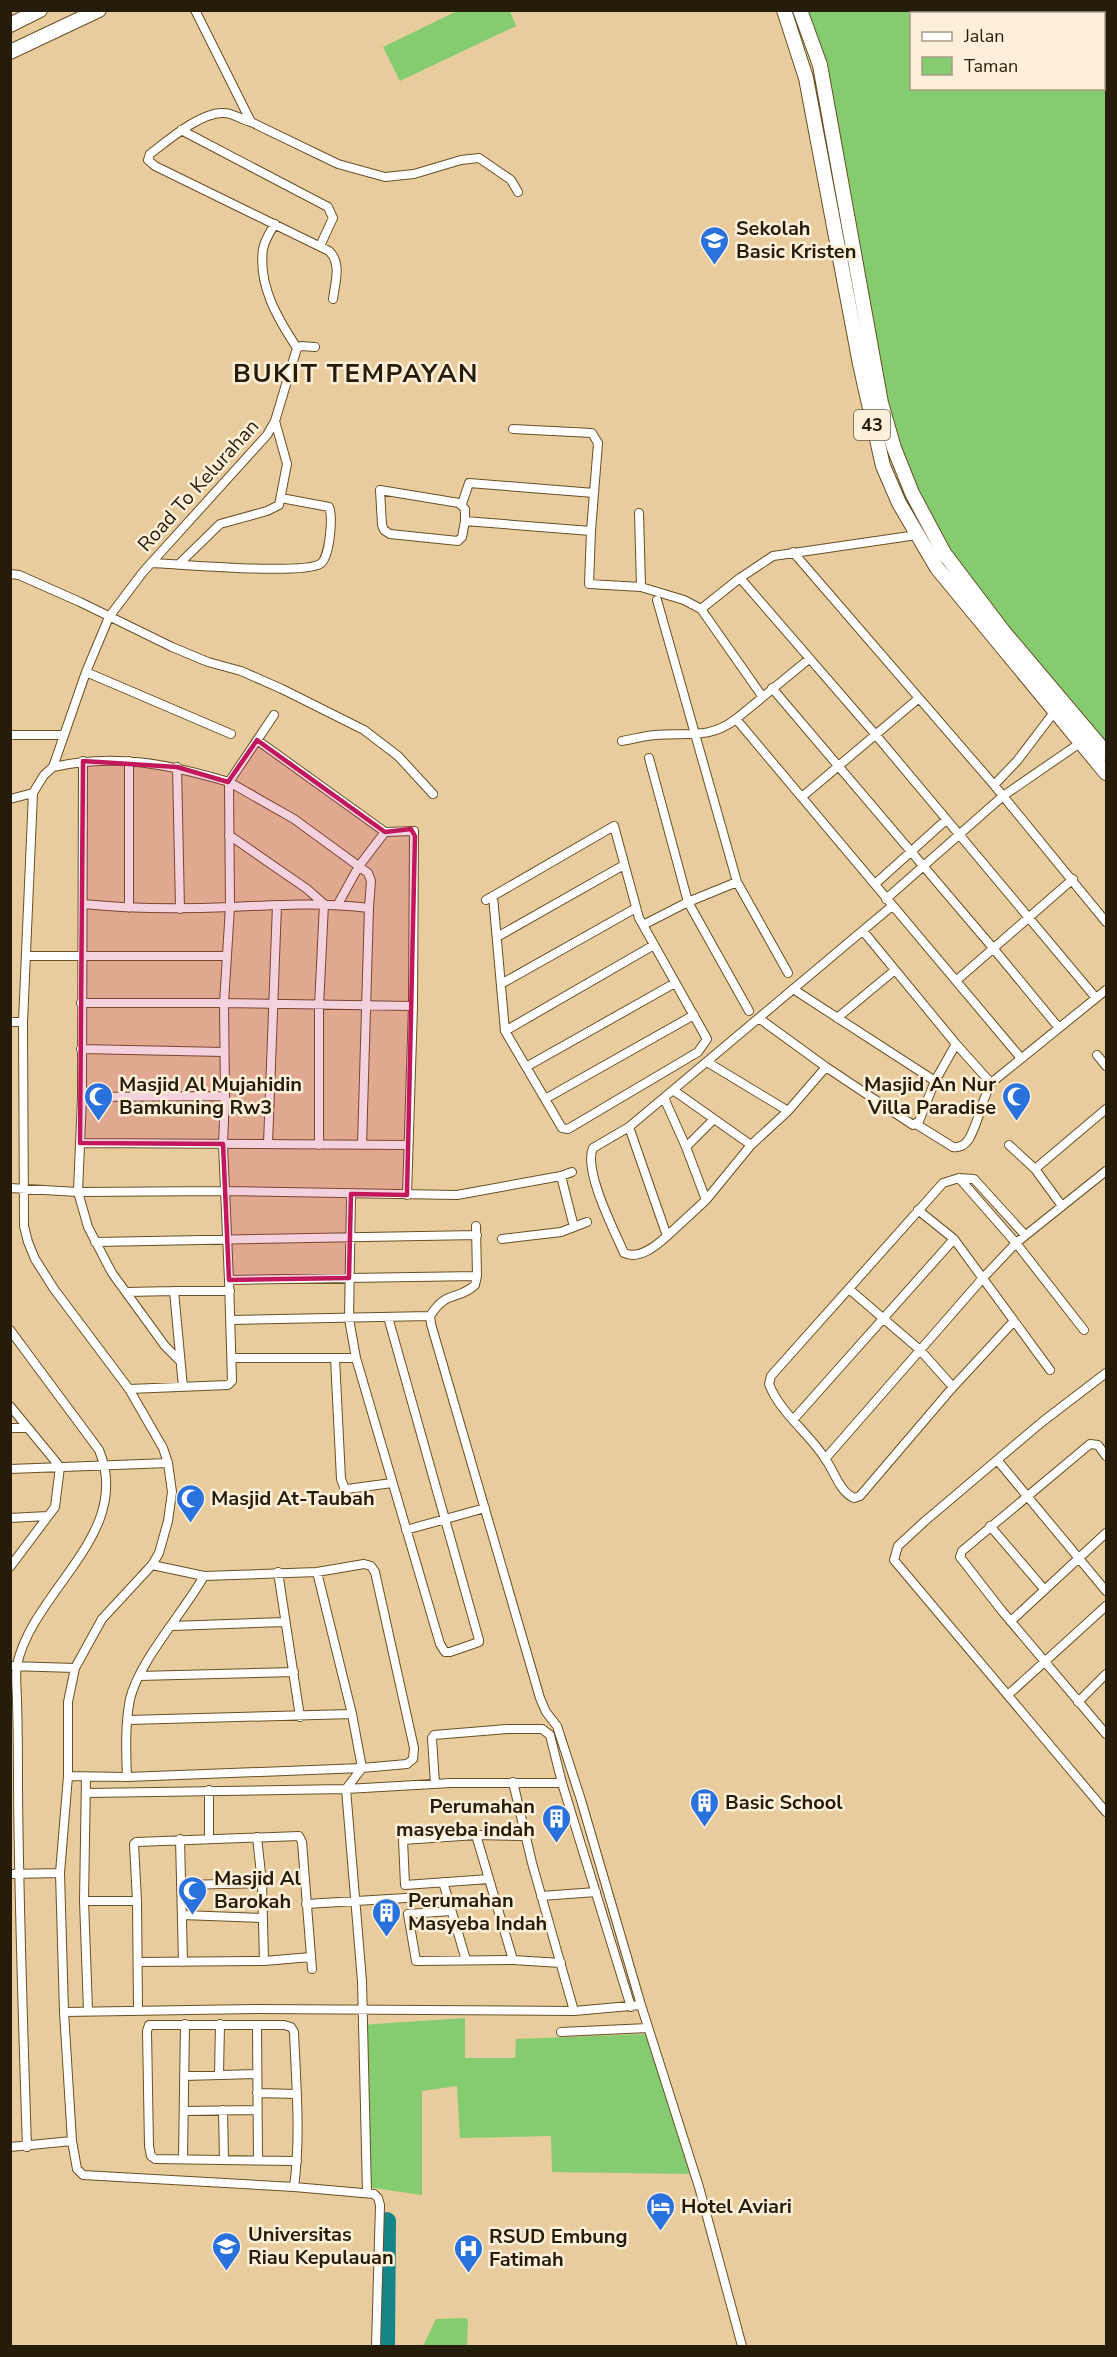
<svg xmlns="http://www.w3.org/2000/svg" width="1117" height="2357" font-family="'Nunito Sans',sans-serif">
<rect width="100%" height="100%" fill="#e9cc9e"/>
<path fill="#84cc6f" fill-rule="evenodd" d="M457,11H510L516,26L400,81L383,47Z
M795,11H1106V760L975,603L907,494L819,82ZM912,14H1104V88H912Z
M465,2018V2058H515L516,2039L646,2034L690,2174L552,2172L551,2136L460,2138L457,2086L422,2091V2195L367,2187L360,2025Z
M466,2318L468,2321L467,2346H423L436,2319Z"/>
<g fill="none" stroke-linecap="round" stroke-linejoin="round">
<path stroke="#14868a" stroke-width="18" d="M386,2346L387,2221"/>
<defs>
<path id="minor" d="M195,10L251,122L338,164L385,177L414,174L461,160L479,158L511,180L518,192
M251,122C242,120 233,113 224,113C202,111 167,141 150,154L148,160L155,166L329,251C342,263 335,283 333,299
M181,130L328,207L333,218L320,246
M275,224C270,232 265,239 263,249C258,286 278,319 297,348
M315,347L301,346L297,348L275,421L267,435L143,572L109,617L86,672L53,767L44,775L33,793L23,1022L24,1226L28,1242L35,1259L54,1289L129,1389L163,1448L168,1463L172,1492L168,1521L159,1553L152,1565L102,1619L75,1668L68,1702V1776L60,1873L64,2012L72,2141L77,2169L83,2175L294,2187L374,2194L378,2198L380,2205L376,2346
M513,429L592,433L598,443L591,531
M462,504L469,483L594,493
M639,513L641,587
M465,521L462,537L458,541L390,534L384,530L382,525L380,490L459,503L465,509V521L591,531L589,584L641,587L684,600L701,609L762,696
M793,552L994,785L1106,922
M151,563C180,564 301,575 320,564C330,558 333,517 329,507L281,498
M179,564L220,524L267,511L279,505L287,464L275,421
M10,574L19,575L80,602L172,647L208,662L241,671L282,689L364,730L398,756L433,794
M740,578L875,734L1096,998
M657,600L737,882
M701,609L740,578L773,556L917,535
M809,659L736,719L1020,1057
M86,672L231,734
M772,688L993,948L1059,1028
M274,715L229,782L294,819L368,873L371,881L369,908
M10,735H63
M257,740L385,832
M622,741C633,739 644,736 655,735C686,732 709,740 736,719
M649,758L688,902L737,882L788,973
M83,761L82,1097L78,1192L88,1227L112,1273L165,1346L179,1360
M53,767C115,753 168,764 229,782L230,907L224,1003L225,1096L223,1144L229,1280L232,1381L228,1385L129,1389
M177,767L180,909
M994,785L1017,761L1055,711
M803,796L919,698
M10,799L33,793
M229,835L307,889L324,904
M875,884L946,820
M886,899L1003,796L1080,743
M486,900L493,896L614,826L639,918L707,1039L698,1052L568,1129L562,1128L505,1031L493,896
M83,904C132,909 181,909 230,907C277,905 322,902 369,908L362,1145
M338,904L359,866L385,832L414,831L413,1006L407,1195
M129,908V761
M643,925L688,902L749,1011
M863,931L956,1044L991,1083
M497,937L624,865
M27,956H225
M957,980L1073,879
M501,984L636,908
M793,989L935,1081
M81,1003H224L413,1006
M837,1018L895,970
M760,1019L826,1067L913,1125L919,1121L935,1081L956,1044
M10,1022H23
M505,1031L654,945
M81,1049L224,1052
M1097,1055L1106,1066
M707,1062L788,1111
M526,1067L675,983
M673,1090L751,1145
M82,1097L225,1096
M664,1098L686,1147
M545,1099L694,1015
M916,1124L953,1147C960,1148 965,1145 969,1139C979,1121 982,1100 991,1083L1106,990
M629,1127L667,1236L706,1200L686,1147L713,1120
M80,1143L408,1145
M268,1144L277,905
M319,1145V1006L324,904
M1009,1145L1035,1169L1062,1206
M1035,1169L1106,1109
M561,1176L574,1227
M959,1178L1016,1243L1084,1330
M10,1188L78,1192L226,1191L457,1195L561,1176L572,1172
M351,1194L349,1319L356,1358L440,1644L445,1652H450L479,1642V1640L388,1317
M706,1200L751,1145L788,1111L826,1067
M918,1210L954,1239L1050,1370
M476,1226L477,1276L475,1285C458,1301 447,1289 430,1316L431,1324L540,1698L546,1712L557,1726L581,1800L641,2005L699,2187L742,2346
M667,1236C656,1246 639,1260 624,1253C614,1230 583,1170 593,1148L629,1127L892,906
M502,1239L561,1232L587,1222
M95,1242L477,1235
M229,1280L477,1276
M849,1289L920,1350L953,1387
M126,1292L174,1291
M231,1320L430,1316
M1014,1321L953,1387L860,1496L854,1498C840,1492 835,1473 826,1460C810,1434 780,1413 769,1384L771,1376L943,1183L959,1178L974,1179L1025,1235
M10,1330L99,1450C134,1533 33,1590 17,1665C15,1676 17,1690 17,1702C18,1731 18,1759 18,1788C19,1908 23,2027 27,2147
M232,1358H356
M335,1358L341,1479L344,1487L347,1489L392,1483
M1106,1373L1042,1422L925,1521L898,1546L894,1560L1106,1812
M183,1387L174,1291H230
M10,1406L60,1467
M793,1420L954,1239
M10,1428H27
M1106,1456L1098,1445L1090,1444L962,1551L960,1557L1002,1611L1106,1734
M825,1459L983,1278L1016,1243L1106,1171
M998,1461L1106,1591
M10,1469L168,1463
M10,1518L47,1516
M990,1526L1044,1589
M406,1530L485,1508
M10,1567L55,1507L60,1467
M278,1572L300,1717
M317,1572L352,1714L362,1768L346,1789L362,1981L367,2192
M1011,1621L1106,1533
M172,1626L285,1622
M10,1666L75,1668
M139,1676L294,1672
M1009,1694L1106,1606
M1078,1702L1106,1674
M128,1720L352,1714
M68,1776L127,1777L362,1768L407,1764L413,1759L414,1748L375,1572L371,1566L364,1564L317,1572L204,1576L152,1565
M86,1777L84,1901L88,2010
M127,1777C126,1752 125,1723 130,1699C139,1661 184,1612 204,1576
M513,1782L532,1863L574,2011
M435,1784L432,1738L434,1735L507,1729H542L550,1735L562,1783L631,2007
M209,1790V1838
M87,1793L346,1789L451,1783H562
M257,1837L262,1883L264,1961
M180,1839L183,1962
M10,1874L60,1873
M489,1879L405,1885L403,1840L476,1835L524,1836
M443,1882L466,1960
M182,1885L262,1883
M541,1896L596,1892
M84,1901H137
M306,1904L406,1898
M451,1911L408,1914L416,1961L513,1960L476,1835
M182,1915L263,1918
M513,1960L561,1963
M138,1962L264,1961L311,1957
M138,2010L137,1901L134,1844L136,1842L299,1836L302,1842L312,1969
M64,2012L255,2009L574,2011L641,2005
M257,2025L258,2160
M561,2032L648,2028
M219,2075L220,2024
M184,2076L257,2074
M257,2093L297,2094
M223,2110L224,2160
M184,2111L257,2110
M10,2147L72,2141
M183,2159L185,2024
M294,2187C301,2136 296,2083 294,2032L291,2027L284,2025H149L147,2031L149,2146L151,2156L155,2159L297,2161"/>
<path id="trunk" d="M784,10L806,78L860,364L883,466L899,503L937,568L1106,773
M800,10L820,65L881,403L894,448L912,493L944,553L1003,631L1106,753
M10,25L40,10
M10,52L99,10"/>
</defs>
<use href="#minor" stroke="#695026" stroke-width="10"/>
<use href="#trunk" stroke="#695026" stroke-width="16"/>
<use href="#minor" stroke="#fff" stroke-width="8"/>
<use href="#trunk" stroke="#fff" stroke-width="14"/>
</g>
<path fill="#c2185b" fill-opacity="0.2" stroke="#c2185b" stroke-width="4.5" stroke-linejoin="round" d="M257,740L385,832L411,829L415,836L407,1195L351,1194L349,1278L229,1280L223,1144L80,1143L83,761L177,767L228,782Z"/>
<defs>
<symbol id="school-pin" viewBox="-11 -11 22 30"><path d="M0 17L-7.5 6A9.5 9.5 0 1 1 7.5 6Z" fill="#2971dd" stroke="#feefd8"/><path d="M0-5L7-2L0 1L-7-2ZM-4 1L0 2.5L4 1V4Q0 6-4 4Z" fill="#fff"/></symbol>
<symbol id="mosque-pin" viewBox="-11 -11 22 30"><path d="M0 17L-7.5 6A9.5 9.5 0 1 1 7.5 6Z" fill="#2971dd" stroke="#feefd8"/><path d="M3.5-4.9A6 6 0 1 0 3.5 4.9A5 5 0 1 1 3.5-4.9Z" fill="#fff"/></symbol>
<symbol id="building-pin" viewBox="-11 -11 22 30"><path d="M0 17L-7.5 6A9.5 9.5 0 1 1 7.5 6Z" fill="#2971dd" stroke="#feefd8"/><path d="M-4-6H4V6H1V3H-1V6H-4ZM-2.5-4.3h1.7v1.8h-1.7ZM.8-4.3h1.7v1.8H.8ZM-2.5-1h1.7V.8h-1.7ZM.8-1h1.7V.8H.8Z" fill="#fff"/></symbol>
<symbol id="hotel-pin" viewBox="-11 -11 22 30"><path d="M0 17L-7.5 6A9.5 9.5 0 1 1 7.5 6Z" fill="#2971dd" stroke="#feefd8"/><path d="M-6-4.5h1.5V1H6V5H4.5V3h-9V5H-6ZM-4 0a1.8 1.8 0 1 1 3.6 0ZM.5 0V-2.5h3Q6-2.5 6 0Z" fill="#fff"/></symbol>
<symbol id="university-pin" viewBox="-11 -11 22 30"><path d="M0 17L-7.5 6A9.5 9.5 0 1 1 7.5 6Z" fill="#2971dd" stroke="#feefd8"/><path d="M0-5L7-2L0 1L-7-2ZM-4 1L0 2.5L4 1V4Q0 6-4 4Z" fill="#fff"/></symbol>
<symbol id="hospital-pin" viewBox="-11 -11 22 30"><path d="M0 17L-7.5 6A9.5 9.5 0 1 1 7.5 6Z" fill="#2971dd" stroke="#feefd8"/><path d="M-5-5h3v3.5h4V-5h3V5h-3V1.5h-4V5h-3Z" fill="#fff"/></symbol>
</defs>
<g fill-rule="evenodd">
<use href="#school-pin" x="698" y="224" width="33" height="45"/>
<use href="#mosque-pin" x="82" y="1080" width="33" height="45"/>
<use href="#mosque-pin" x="1000" y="1080" width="33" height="45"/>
<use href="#mosque-pin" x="174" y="1482" width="33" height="45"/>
<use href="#building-pin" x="688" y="1786" width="33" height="45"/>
<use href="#building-pin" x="540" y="1802" width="33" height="45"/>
<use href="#mosque-pin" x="176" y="1874" width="33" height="45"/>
<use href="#building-pin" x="370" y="1896" width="33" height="45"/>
<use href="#hotel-pin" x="644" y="2190" width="33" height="45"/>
<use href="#university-pin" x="210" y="2230" width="33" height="45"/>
<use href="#hospital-pin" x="452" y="2232" width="33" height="45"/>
</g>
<g text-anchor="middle" stroke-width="5" stroke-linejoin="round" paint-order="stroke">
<rect fill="#feefd8" stroke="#675b48" stroke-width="1.5" x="854" y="410" width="36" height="30" rx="4.5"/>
<g font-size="18" font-weight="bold" fill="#261c0a">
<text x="872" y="431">43</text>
</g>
<g font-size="20" font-weight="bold" fill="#261c0a" stroke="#feefd8" text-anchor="start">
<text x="736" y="235">Sekolah<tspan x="736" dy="23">Basic Kristen</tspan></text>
<text x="119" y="1091">Masjid Al Mujahidin<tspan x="119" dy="23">Bamkuning Rw3</tspan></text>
<text x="996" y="1091" text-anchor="end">Masjid An Nur<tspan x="996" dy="23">Villa Paradise</tspan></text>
<text x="211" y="1505">Masjid At-Taubah</text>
<text x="725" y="1809">Basic School</text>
<text x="535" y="1813" text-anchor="end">Perumahan<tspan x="535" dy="23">masyeba indah</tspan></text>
<text x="214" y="1885">Masjid Al<tspan x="214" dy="23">Barokah</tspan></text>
<text x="408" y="1907">Perumahan<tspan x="408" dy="23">Masyeba Indah</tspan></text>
<text x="681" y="2213">Hotel Aviari</text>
<text x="248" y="2241">Universitas<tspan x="248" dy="23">Riau Kepulauan</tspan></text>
<text x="489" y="2243">RSUD Embung<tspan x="489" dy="23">Fatimah</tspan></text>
</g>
<g font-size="20" fill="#261c0a" stroke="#feefd8">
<text transform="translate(198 485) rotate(-48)" y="7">Road To Kelurahan</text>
</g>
<g font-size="26" font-weight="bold" letter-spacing="1.5" fill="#261c0a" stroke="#feefd8">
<text x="356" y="382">BUKIT TEMPAYAN</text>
</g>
</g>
<rect width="1117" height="2357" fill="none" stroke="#261c0a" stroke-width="24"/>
<rect x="910" y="12" width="195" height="78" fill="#feefd8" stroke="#a89b86" stroke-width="1.5"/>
<rect x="922" y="32" width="30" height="9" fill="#ffffff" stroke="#a89b86" stroke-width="1.5"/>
<text x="964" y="42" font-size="18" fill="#261c0a">Jalan</text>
<rect x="922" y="57" width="30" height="18" fill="#84cc6f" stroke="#a89b86" stroke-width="1.5"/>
<text x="964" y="72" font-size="18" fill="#261c0a">Taman</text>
</svg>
